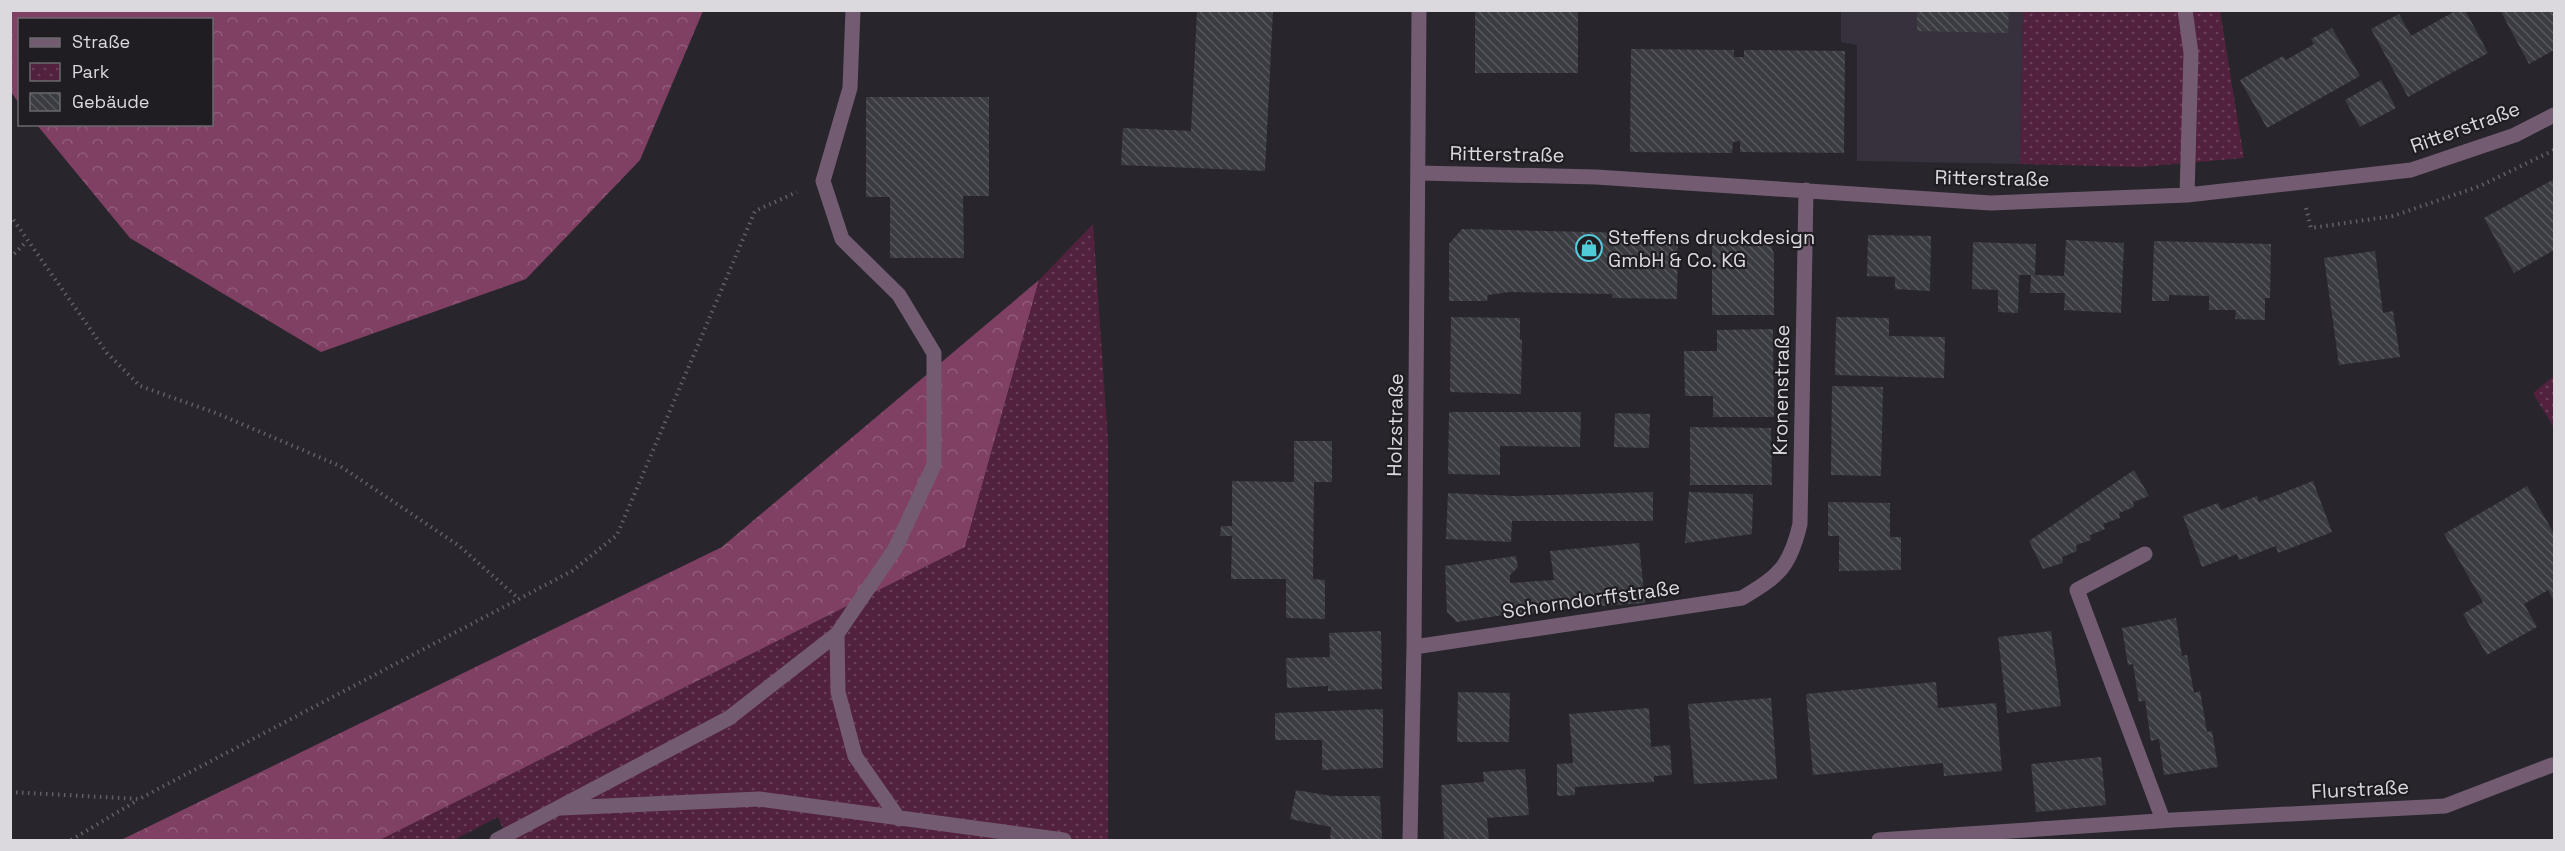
<svg xmlns="http://www.w3.org/2000/svg" width="2565" height="851" font-family="'Space Grotesk',sans-serif">
<defs>
<pattern id="forest-crowns" width="20" height="18" patternUnits="userSpaceOnUse" patternTransform="scale(1.5)"><rect width="20" height="18" fill="#804064"/><path d="M2 6a3 3 0 1 1 6 0M12 15a3 3 0 1 1 6 0" fill="none" stroke="#915b7a"/></pattern>
<pattern id="park-dots" width="8" height="8" patternUnits="userSpaceOnUse" patternTransform="scale(1.5)"><rect width="8" height="8" fill="#52213d"/><path d="M2 2h.1M6 6h.1" fill="none" stroke="#6a4159" stroke-width="1.8" stroke-linecap="round"/></pattern>
<pattern id="building-back-hatch" width="6" height="6" patternUnits="userSpaceOnUse" patternTransform="scale(1.5)"><rect width="6" height="6" fill="#3b3b42"/><path d="M-1 5l2 2M0 0l6 6M5-1l2 2" fill="none" stroke="#57575d"/></pattern>
</defs>
<rect width="100%" height="100%" fill="#28262c"/>
<path fill="#36313c" d="M1841,11H2023L2020,164L1857,161V45L1841,42Z"/>
<path fill="url(#forest-crowns)" d="M10,11L11,10L703,11L640,160L526,279L321,352L130,238L37,125L212,124V20H20L19,103L11,92Z
M1039,280L965,547L380,840H121L722,547Z"/>
<path fill="url(#park-dots)" d="M2023,11H2220L2244,158L2140,167L2020,164Z
M1093,224L1108,441V840H508L498,817L454,840H380L965,547L1039,280Z
M2554,376V428L2533,393Z"/>
<path fill="url(#building-back-hatch)" d="M1197,10H1273L1265,171L1121,165L1123,128L1191,131Z
M1475,10H1578V73H1475Z
M1917,10H2009L2008,33L1917,31Z
M2457,10H2465L2488,53L2408,97L2371,29L2399,14L2411,36Z
M2500,10H2554V50L2529,64Z
M2332,28L2360,76L2267,128L2240,80L2283,56L2286,60L2314,44L2311,39Z
M1631,49L1734,50V57H1744V50L1845,51L1844,153L1740,152V141L1733,142L1732,153L1630,152Z
M2381,80L2396,108L2360,127L2345,100Z
M866,97H989V196H963L964,258H890V197H866Z
M2554,179V250L2514,273L2484,218Z
M1462,229L1678,234L1677,299L1612,298V294L1509,292L1488,295L1487,301H1449V244Z
M1712,234H1758L1770,243L1774,254V315H1712Z
M1868,235L1931,236L1930,291L1895,289V277L1867,276Z
M2066,240L2124,243L2121,313L2064,310L2065,293H2030L2031,275H2019L2018,313L1998,312V290L1972,289L1973,242L2036,244L2035,275L2064,276Z
M2154,241L2271,244L2270,298H2265V320L2235,319L2236,310H2209V296L2169,295V301H2152Z
M2375,251L2383,313L2393,311L2400,357L2339,365L2324,258Z
M1451,317L1520,318V339H1522L1521,394L1450,392Z
M1836,317L1889,318V336L1945,337L1944,378L1835,375Z
M1773,329L1774,417H1713V396H1685L1684,351H1717V330Z
M1832,386L1883,387L1881,476L1831,475Z
M1449,412H1581L1580,447L1500,446V475L1448,474Z
M1615,413L1650,414L1649,448L1614,447Z
M1690,427L1771,428L1772,485H1690Z
M1294,441H1332V482H1314L1313,579L1325,580V619L1286,618V579H1231L1232,536H1220L1221,526H1232V481L1294,482Z
M2134,470L2149,496L2133,502L2134,507L2119,513L2120,518L2103,524L2105,529L2090,535L2091,540L2076,545L2077,551L2062,557L2063,563L2043,569L2029,541Z
M2313,481L2332,532L2278,553L2276,546L2239,560L2237,554L2202,567L2183,516L2218,503L2221,510L2257,496L2259,502Z
M2527,486L2554,534V601L2548,590L2524,604L2537,627L2487,655L2463,614L2483,602L2444,534Z
M1653,492V521H1512L1511,542L1446,539L1448,493L1513,496Z
M1689,492L1753,494L1752,534L1685,543Z
M1828,502L1890,503V537H1901V570L1839,571V536H1828Z
M1639,543L1645,603L1557,609L1551,613L1510,614L1457,622L1447,612L1445,566L1516,556L1518,567L1510,575V583L1554,580L1550,551Z
M2176,618L2182,656L2187,655L2194,693L2200,691L2207,732L2212,731L2218,767L2164,775L2159,739L2151,741L2145,700L2139,702L2133,664L2128,665L2122,628Z
M1381,631L1382,689L1328,691V686L1287,688L1286,658L1330,657L1329,633Z
M2051,631L2061,706L2007,713L1998,637Z
M1936,682L1938,708L1996,703L2002,771L1944,776L1943,763L1813,775L1806,694Z
M1458,692L1510,693L1509,742H1457Z
M1771,698L1777,779L1694,784L1688,704Z
M1649,708L1651,747L1670,745L1672,775L1654,776V782L1575,787V795L1557,796V764L1573,763L1569,714Z
M1383,709V768L1322,770V740H1275V713Z
M2101,757L2106,805L2036,812L2031,764Z
M1525,769L1529,815L1487,818L1489,840H1444L1441,785L1484,782L1483,772Z
M1296,790L1331,796H1380L1382,839L1330,840L1331,827L1290,819Z"/>
<g fill="none" stroke-linecap="round" stroke-linejoin="round">
<path stroke="#626066" stroke-width="4" stroke-dasharray="1.5 4.5" stroke-linecap="butt" d="M2306,208L2311,228L2393,216L2480,186L2554,150
M10,215L107,353L140,386L216,413L340,466L458,545L518,598
M10,258L27,241
M10,792L139,799L572,571L617,535L755,211L797,192
M71,840L138,800"/>
<path stroke="#735c72" stroke-width="15" d="M2185,10L2191,53L2187,195
M1419,173L1596,177L1991,203L2187,195L2411,170L2515,135L2554,115
M2145,554L2077,590L2163,820
M837,634L838,692L855,756L899,819
M1414,647L1742,598C1779,576 1790,567 1800,524L1806,190
M562,808L759,799L1064,840
M497,840L729,718L837,634L895,549L934,465V353L899,295L842,239L823,181L850,88L853,10
M1410,840L1414,647L1419,10
M1879,840L2173,820L2445,806L2552,765"/>
</g>
<defs>
<symbol id="shop-ring" viewBox="-11 -11 22 22"><circle r="9.5" fill="#1f1c22" stroke="#52cbd9" stroke-width="1.5"/><path d="M-5-2.5h2.3a2.7 3.5 0 0 1 5.4 0H5L5.5 6h-11ZM-1.5-2.5h3a1.5 2.3 0 0 0-3 0Z" fill="#52cbd9"/></symbol>
</defs>
<g fill-rule="evenodd">
<use href="#shop-ring" x="1574" y="233" width="30" height="30"/>
</g>
<g text-anchor="middle" stroke-width="4.5" stroke-linejoin="round" paint-order="stroke">
<g font-size="20" fill="#dbd9dd" stroke="#1f1c22">
<text transform="translate(2465 127) rotate(-20)" y="7">Ritterstraße</text>
<text transform="translate(1507 154) rotate(1)" y="7">Ritterstraße</text>
<text transform="translate(1992 178) rotate(1)" y="7">Ritterstraße</text>
<text transform="translate(1781 390) rotate(-89)" y="7">Kronenstraße</text>
<text transform="translate(1395 425) rotate(-89)" y="7">Holzstraße</text>
<text transform="translate(1591 599) rotate(-8)" y="7">Schorndorffstraße</text>
<text transform="translate(2360 789) rotate(-3)" y="7">Flurstraße</text>
</g>
<g font-size="20" fill="#dbd9dd" stroke="#1f1c22" text-anchor="start">
<text x="1608" y="244">Steffens druckdesign<tspan x="1608" dy="23">GmbH &amp; Co. KG</tspan></text>
</g>
</g>
<rect width="2565" height="851" fill="none" stroke="#dbd9dd" stroke-width="24"/>
<rect x="18" y="18" width="195" height="108" fill="#1f1c22" stroke="#6a686d" stroke-width="1.5"/>
<rect x="30" y="38" width="30" height="9" fill="#735c72" stroke="#6a686d" stroke-width="1.5"/>
<text x="72" y="48" font-size="18" fill="#dbd9dd">Straße</text>
<rect x="30" y="63" width="30" height="18" fill="url(#park-dots)" stroke="#6a686d" stroke-width="1.5"/>
<text x="72" y="78" font-size="18" fill="#dbd9dd">Park</text>
<rect x="30" y="93" width="30" height="18" fill="url(#building-back-hatch)" stroke="#6a686d" stroke-width="1.5"/>
<text x="72" y="108" font-size="18" fill="#dbd9dd">Gebäude</text>
</svg>
